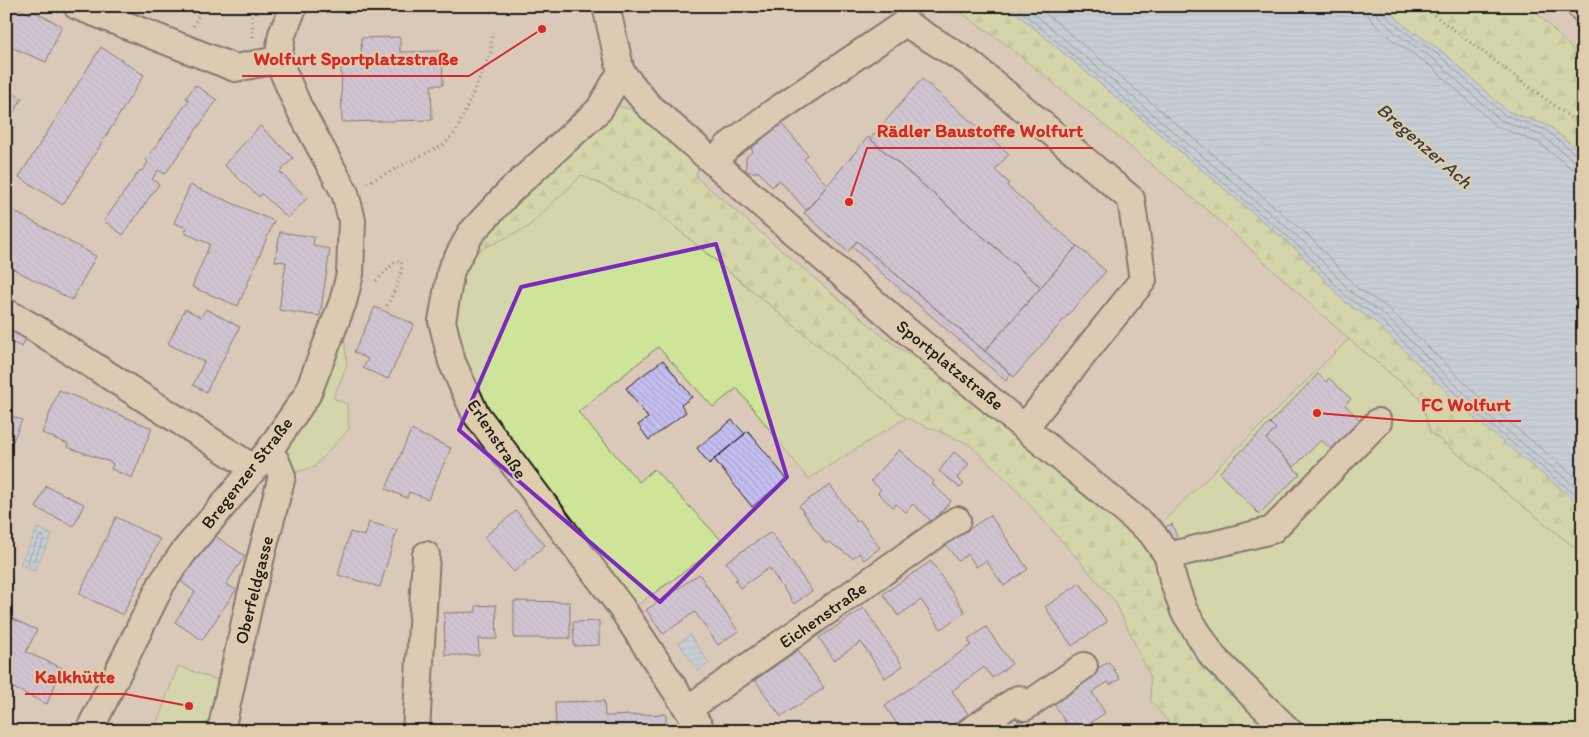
<svg xmlns="http://www.w3.org/2000/svg" width="1589" height="737" font-family="Itim,sans-serif">
<defs>
<pattern id="forest-firs" width="22" height="20" patternUnits="userSpaceOnUse" patternTransform="scale(1.25)"><rect width="22" height="20" fill="#cde499"/><path d="M5 1l3.5 6h-7zM16 11l3.5 6h-7z" fill="#afc383"/></pattern>
<pattern id="water-rules" width="6" height="5" patternUnits="userSpaceOnUse" patternTransform="scale(1.25)"><rect width="6" height="5" fill="#aed4f7"/><path d="M0 2.5h6" fill="none" stroke="#95b5d3"/></pattern>
<pattern id="building-back-hatch" width="6" height="6" patternUnits="userSpaceOnUse" patternTransform="scale(1.25)"><rect width="6" height="6" fill="#c5bff1"/><path d="M-1 5l2 2M0 0l6 6M5-1l2 2" fill="none" stroke="#a9a4ce"/></pattern>
</defs>
<rect width="100%" height="100%" fill="#dac9b8"/>
<filter id="ink" filterUnits="userSpaceOnUse"><feTurbulence type="fractalNoise" baseFrequency=".02" numOctaves="2"/><feDisplacementMap in="SourceGraphic" scale="10" xChannelSelector="R" yChannelSelector="G"/><feConvolveMatrix kernelMatrix="1 2 1 2 8 2 1 2 1" color-interpolation-filters="sRGB"/></filter>
<g filter="url(#ink)">
<path fill="#cde499" stroke="#74805a" d="M582,175L657,212L906,418L808,479L737,388L713,407L658,347L578,412L639,482L654,469L724,543L628,612L453,361V271L462,259Z
M344,334L347,365L333,398L347,404L349,429L314,467L289,474L280,454Z
M1349,339L1421,399L1430,432L1583,554V731H1286L1206,654L1151,533Z
M178,666L220,681L210,731H154Z"/>
<path fill="url(#forest-firs)" stroke="#74805a" d="M952,6H1008L1298,251L1345,302L1374,321L1532,465L1583,507V554L1430,432L1421,399L1349,339L1214,216L1008,46Z
M1384,6H1530L1583,60V154L1549,126L1507,111L1443,52L1405,26Z
M601,103L636,110L699,161L696,177L881,335L908,354L917,341L1151,533L1170,580L1286,731H1176L1151,701L1150,676L1115,601L1011,484L969,444L906,418L657,212L582,175L528,227L474,253L472,234Z"/>
<path fill="url(#water-rules)" stroke="#748a9f" d="M1008,6H1384L1405,26L1443,52L1507,111L1549,126L1583,154V507L1469,414L1374,321L1345,302L1298,251Z
M38,528L52,535L34,571L20,564Z
M690,635L709,663L698,671L679,643Z"/>
<g fill="none" stroke-linecap="round" stroke-linejoin="round">
<path stroke="#566674" stroke-width="1" d="M1015,6L1301,248L1348,298L1378,317L1472,410L1583,501
M1025,6L1305,243L1352,293L1382,313L1477,406L1583,493
M1037,6L1310,237L1357,288L1387,307L1482,400L1583,483
M1367,6L1368,15L1373,22L1394,41L1432,67L1496,126L1539,143L1571,168L1583,171
M1374,6L1377,15L1397,34L1436,61L1500,120L1543,136L1574,161L1583,163
M1381,6L1382,12L1402,30L1440,56L1504,115L1546,130L1578,156L1583,157
M43,536L44,539L33,562L29,563L28,560L39,537Z"/>
</g>
<path fill="url(#building-back-hatch)" stroke="#1c1c1c" d="M6,6H13L30,14L31,10L62,26L46,62L6,45Z
M168,6H196L194,13Z
M400,37V52L442,51L443,85H431L432,120L342,122L341,64L362,63L361,38Z
M101,47L144,75L63,205L19,177Z
M922,79L1009,154L995,170L1009,183L1007,186L1077,246L1041,287L870,139Z
M195,85L217,100L165,174L158,170L152,179L159,184L123,235L104,221L140,170L142,171L148,162L146,160L189,100L186,98Z
M6,90L22,98L6,127Z
M781,123L808,155L804,159L827,185L807,211L779,180L772,187L759,172H746V157L753,151L751,149Z
M260,126L293,158L280,172L307,198L288,218L262,194L259,197L224,165Z
M868,137L1041,287L985,351L857,241L848,252L804,213Z
M190,185L274,221L238,306L192,287L210,244L184,233L187,228L174,223Z
M6,207L96,256L72,300L6,265Z
M280,232L314,237L313,246L330,249L320,316L279,310L286,262L275,261Z
M857,241L1011,374L1006,381L852,247Z
M1077,246L1106,271L1014,377L985,351Z
M375,307L414,324L388,379L363,368L368,359L354,352Z
M185,309L201,317L206,309L240,327L206,392L193,385L204,362L168,344Z
M6,323L28,333L22,347L6,340Z
M663,360L692,397L681,405L686,412L649,440L638,425L648,418L626,388Z
M1318,374L1326,382L1329,378L1351,399L1345,405L1362,422L1333,451L1321,440L1294,467L1266,439L1276,429L1270,423Z
M59,390L152,428L132,478L111,469L113,463L67,447L68,444L42,433Z
M6,414L22,420L6,457Z
M732,420L745,434L709,464L697,448Z
M1270,423L1276,429L1266,439L1300,474L1259,514L1219,473Z
M411,430L451,448L428,499L409,492L407,498L386,489Z
M748,431L787,479L752,507L714,459Z
M899,450L934,481L932,484L951,501L932,522L913,504L906,512L896,504L893,507L878,493L881,489L871,481Z
M954,452L969,464L957,478L964,484L960,488L939,471Z
M830,485L857,522L860,520L880,548L864,560L859,553L853,558L829,542L826,544L799,506Z
M46,486L84,504L74,526L36,508Z
M516,511L545,545L514,572L484,537Z
M990,515L1028,569L1004,586L986,561L976,567L968,554L958,561L946,545Z
M116,517L160,539L123,615L79,594Z
M369,522L397,530L380,587L338,575L350,532L365,536Z
M1172,524L1177,537L1165,542L1160,529Z
M771,532L812,591L794,604L769,568L740,588L735,580L738,579L726,562Z
M212,534L245,556L226,584L236,590L202,640L175,622L195,592L180,581Z
M931,561L965,612L941,629L921,600L898,616L883,594Z
M699,574L738,631L718,645L695,612L663,634L646,610Z
M1080,583L1107,622L1072,646L1045,607Z
M514,601L570,602V638H514Z
M496,605L497,639H478L479,655H445L444,613L476,612V606Z
M864,608L903,666L885,678L861,642L834,660L819,638Z
M6,616L37,630L26,652L62,668L47,704L9,686L6,693Z
M599,621V645L574,646L573,622Z
M986,627L1012,664L992,678L984,667L952,691L968,714L945,731H902L885,706L971,645L968,640Z
M798,650L824,688L781,717L755,680Z
M1109,662L1120,679L1110,685L1108,682L1092,692L1105,713L1078,731H1071L1048,695Z
M604,701L605,716L666,714V728L556,730L555,702Z
M1014,716L1026,731H994Z"/>
<g fill="none" stroke-linecap="round" stroke-linejoin="round">
<defs>
<path id="minor" d="M77,6L235,68L278,60
M606,6L621,72L648,105L907,331L1151,532L1168,556L1173,580L1184,611L1213,657L1289,731
M1580,6L1583,9
M621,72L599,110L510,191L471,233L451,270L442,321L452,362L475,413L621,607L702,731
M715,162L727,147L774,112L905,23L968,62L1131,199L1143,280L1025,427
M6,312L33,327L253,468
M1168,556L1272,530L1378,422
M688,709L957,520
M89,731L162,583L183,553L268,452L307,395L343,302L350,274L352,220L345,193L298,106L278,60L282,34L294,6
M221,731L250,599L282,476L276,461L268,452
M416,731L426,555
M970,731L1018,699L1025,707L1084,666"/>
</defs>
<use href="#minor" stroke="#1c1c1c" stroke-width="30"/>
<path stroke="#1c1c1c" stroke-width="3" stroke-dasharray="1 4" stroke-linecap="butt" d="M252,6L253,40
M1422,6L1572,119L1583,123
M193,26L203,6
M367,183L443,145L456,132L491,52L492,32
M376,281L396,261H401C405,274 391,296 386,308"/>
<use href="#minor" stroke="#dfccaa" stroke-width="26"/>
</g>
</g>
<path d="M0 0H1589V737H0ZM716,244L787,477L660,602L459,430L521,287Z" fill="#dac9b8" fill-opacity=".55" fill-rule="evenodd"/>
<path fill="none" stroke="#7b2cbf" stroke-width="4" stroke-linejoin="round" d="M716,244L787,477L660,602L459,430L521,287Z"/>
<g text-anchor="middle" stroke-width="4.5" stroke-linejoin="round" paint-order="stroke">
<g font-size="18" fill="#1c1c1c" stroke="#dfccaa">
<text transform="translate(950 365) rotate(39)" y="6">Sportplatzstraße</text>
<text transform="translate(497 439) rotate(56)" y="6">Erlenstraße</text>
<text transform="translate(247 473) rotate(-52)" y="6">Bregenzer Straße</text>
<text transform="translate(254 590) rotate(-76)" y="6">Oberfeldgasse</text>
<text transform="translate(823 615) rotate(-35)" y="6">Eichenstraße</text>
</g>
<g font-size="19" font-style="italic" fill="#394148" stroke="#dfccaa">
<text transform="translate(1425 145) rotate(41)" y="7">Bregenzer Ach</text>
</g>
</g>
<path fill="none" stroke="#d62828" stroke-width="2" d="M542 29L469 76H242M849 202L867 148H1093M1317 413L1412 421H1521M189 706L125 694H25"/>
<g fill="#d62828" stroke="#dfccaa" stroke-width="2">
<circle cx="542" cy="29" r="5"/>
<circle cx="849" cy="202" r="5"/>
<circle cx="1317" cy="413" r="5"/>
<circle cx="189" cy="706" r="5"/>
</g>
<g font-size="19" text-anchor="middle" font-weight="bold" fill="#d62828" stroke="#dfccaa" stroke-width="4.5" stroke-linejoin="round" paint-order="stroke">
<text x="356" y="65">Wolfurt Sportplatzstraße</text>
<text x="980" y="137">Rädler Baustoffe Wolfurt</text>
<text x="1466" y="411">FC Wolfurt</text>
<text x="75" y="683">Kalkhütte</text>
</g>
<rect width="1589" height="737" fill="none" stroke="#dfccaa" stroke-width="25"/>
<rect x="12" y="12" width="1564" height="712" fill="none" stroke="#1c1c1c" stroke-width="2" filter="url(#ink)"/>
</svg>
